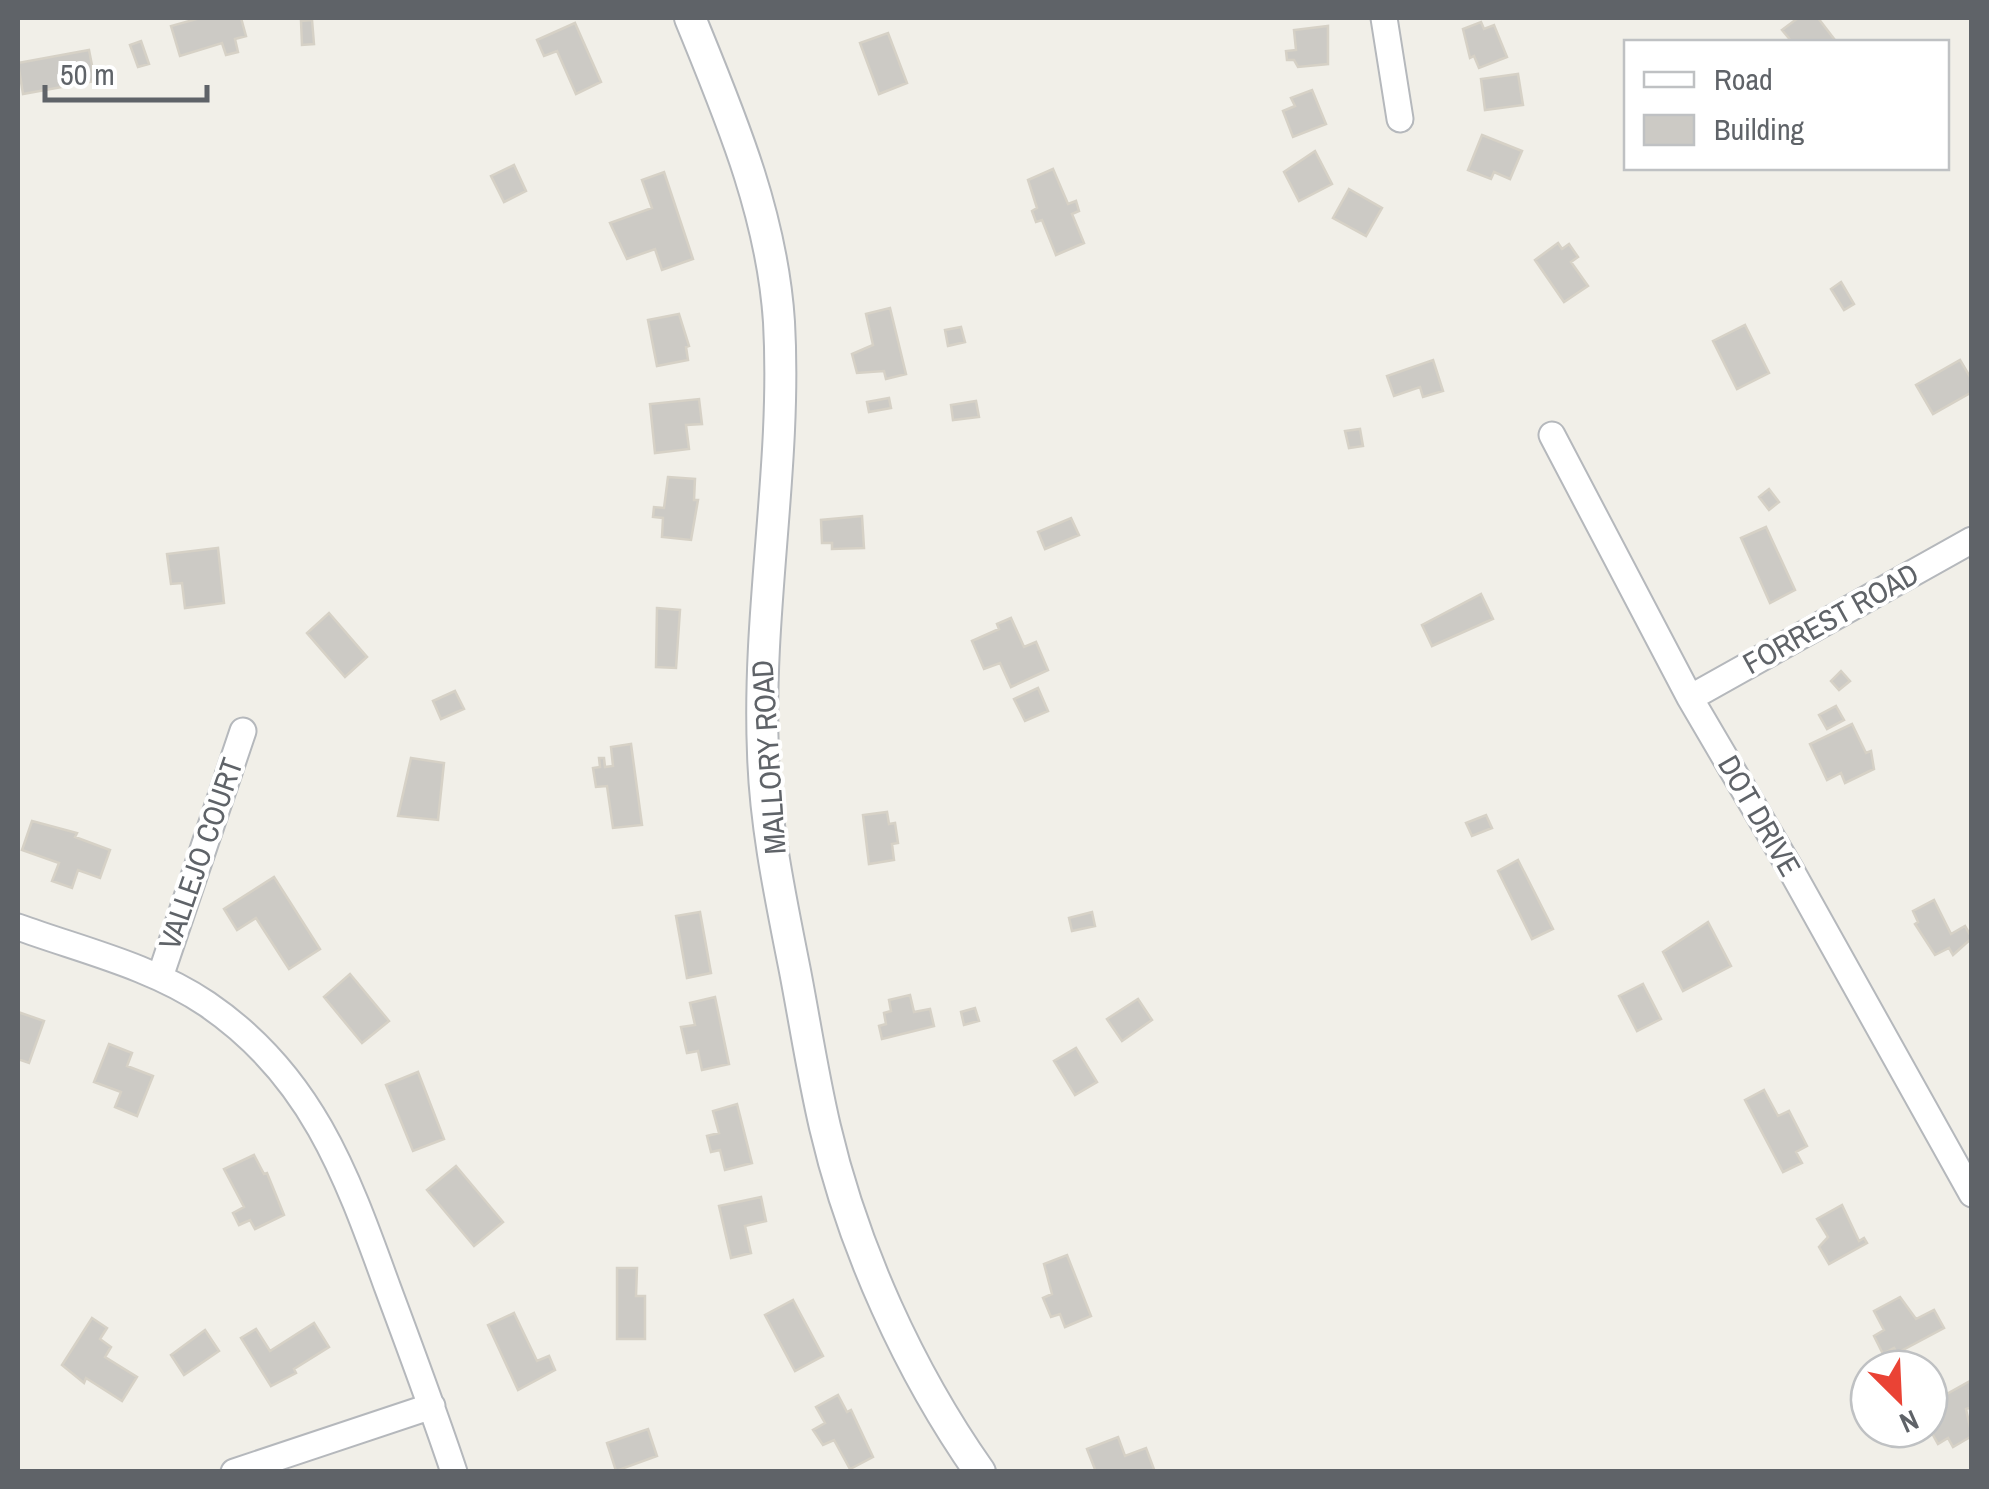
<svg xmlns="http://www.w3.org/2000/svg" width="1989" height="1489" font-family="'Archivo Narrow',sans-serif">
<rect width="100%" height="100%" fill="#f1efe8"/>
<path fill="#cccac5" stroke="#d6d1c6" stroke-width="2.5" d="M200,18H241L246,36L235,39L238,52L226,55L222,43L180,56L171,26Z
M1798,18H1818L1835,40L1792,42L1782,30Z
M312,20L314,44L302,45L301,21Z
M1481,22L1484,29L1494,25L1507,57L1479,68L1474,56L1470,58L1463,29Z
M575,23L601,82L576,94L557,51L544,56L537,40Z
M1328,26V64L1298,67L1294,60H1287L1286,51L1296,50L1294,30Z
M888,33L907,83L879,94L860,43Z
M141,41L149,64L138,67L130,45Z
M89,50L95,81L23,94L18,63Z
M1518,74L1523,105L1485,110L1481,79Z
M1312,90L1326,124L1293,137L1283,111L1295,106L1291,98Z
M1482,135L1522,151L1510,179L1494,172L1491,179L1468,170Z
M1315,151L1332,184L1299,201L1284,172Z
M514,165L526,191L504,202L491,176Z
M1053,169L1068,204L1076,201L1079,211L1072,214L1084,243L1056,255L1042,220L1036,222L1032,211L1037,208L1028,180Z
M664,172L693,259L662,270L655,249L627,259L610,223L652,208L642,180Z
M1349,189L1382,208L1366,236L1333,218Z
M1558,243L1562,249L1569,244L1578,257L1571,262L1588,286L1564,302L1535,260Z
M1841,282L1854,304L1844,310L1831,289Z
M890,308L906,374L886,379L884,371L857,373L852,354L873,345L866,314Z
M679,314L689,346L686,347L688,360L657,366L648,320Z
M1745,325L1769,373L1737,389L1713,341Z
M961,327L965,342L948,346L945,330Z
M1433,360L1443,391L1423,397L1420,387L1394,396L1387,376Z
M1960,360L1972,380V392L1933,414L1916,385Z
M889,398L891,408L869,412L867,402Z
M699,399L702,424L686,425L689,449L655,453L650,404Z
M976,401L979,417L953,420L951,405Z
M1360,429L1363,446L1349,448L1345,431Z
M668,477L695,479L694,500H698L691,540L662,537L663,518L653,517L654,507L664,508Z
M1769,489L1779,502L1769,510L1759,497Z
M862,516L864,548L832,549V543H822L821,520Z
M1071,518L1079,535L1045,549L1038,532Z
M1766,527L1795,590L1770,603L1741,538Z
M218,548L224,603L185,608L182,583L171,584L167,554Z
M1481,594L1493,619L1432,646L1422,625Z
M657,608L680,610L676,668L656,667Z
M329,613L367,657L345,677L307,633Z
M1011,618L1024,647L1036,642L1048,670L1011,687L1000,663L984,669L972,641L999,629L997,624Z
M1841,671L1850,681L1839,690L1831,681Z
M1038,688L1048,711L1025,721L1014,699Z
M455,691L464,709L441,719L433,701Z
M1836,706L1844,720L1827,729L1819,715Z
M1852,724L1866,753L1871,751L1874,769L1845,783L1841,773L1827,780L1810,744Z
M631,744L642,825L613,828L607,786L596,787L593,768L600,767L599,758H604L605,767L613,766L611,747Z
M411,758L444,763L438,820L398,816Z
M887,812L889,824L895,823L898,843L892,844L894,860L869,864L863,815Z
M1486,815L1492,828L1472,836L1466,823Z
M32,821L77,833L75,837L110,850L100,878L78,870L72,888L52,881L59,863L22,850Z
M1518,860L1553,929L1532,939L1498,871Z
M274,877L320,949L289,969L256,918L237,930L224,909Z
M1934,900L1951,934L1965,926L1972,938L1953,955L1949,948L1935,955L1915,924L1918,922L1913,911Z
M700,912L711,973L687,978L676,916Z
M1092,912L1095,926L1072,931L1069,918Z
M1708,922L1731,966L1683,991L1663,952Z
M350,974L389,1021L362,1043L324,997Z
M1643,984L1661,1019L1637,1031L1619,996Z
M910,995L914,1012L930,1009L934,1026L882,1039L879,1026L886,1024L884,1013L891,1011L889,1000Z
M715,997L729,1064L702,1070L698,1051L687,1053L681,1027L695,1025L690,1003Z
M1138,999L1152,1020L1122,1041L1107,1019Z
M975,1008L979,1021L964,1025L961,1012Z
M18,1012L44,1021L29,1063L18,1059Z
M109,1044L132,1053L127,1066L153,1076L137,1116L115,1107L121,1092L94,1082Z
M1076,1048L1097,1082L1075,1095L1054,1061Z
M418,1072L444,1139L413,1151L386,1085Z
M1764,1090L1778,1116L1789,1111L1807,1146L1796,1152L1802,1163L1783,1172L1745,1100Z
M737,1104L752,1163L725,1170L720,1150L711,1152L707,1136L719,1133L713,1111Z
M254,1155L264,1174L267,1173L284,1215L255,1229L250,1220L239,1225L233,1213L244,1207L224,1169Z
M456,1166L503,1222L474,1246L427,1190Z
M761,1197L766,1221L745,1226L751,1253L731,1258L719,1206Z
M1842,1205L1859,1241L1864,1238L1867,1243L1829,1264L1819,1247L1828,1237L1817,1219Z
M1067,1255L1091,1316L1065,1327L1060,1314L1051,1317L1043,1298L1052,1294L1044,1264Z
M617,1268H637L636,1296H645V1339H617Z
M1900,1297L1916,1319L1934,1310L1944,1328L1897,1353L1894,1348L1883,1354L1874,1336L1884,1330L1874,1311Z
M793,1300L823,1356L795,1371L765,1315Z
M514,1313L537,1361L549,1356L555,1370L518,1390L488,1325Z
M92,1318L107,1328L100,1339L111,1347L105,1357L137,1377L122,1401L86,1378L84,1383L62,1365Z
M314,1323L329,1347L294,1369L296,1373L271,1386L241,1338L256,1329L270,1351Z
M205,1330L219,1351L184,1375L171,1355Z
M1972,1380V1407L1966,1409L1972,1436L1953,1447L1948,1438L1938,1444L1929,1428V1418L1935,1414L1929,1404Z
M838,1395L847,1412L851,1410L873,1457L850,1469L834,1440L823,1445L813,1430L825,1423L816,1407Z
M648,1429L657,1456L616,1471L607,1443Z
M1118,1437L1125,1456L1146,1448L1155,1472H1096L1087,1449Z"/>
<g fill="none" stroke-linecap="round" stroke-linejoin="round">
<defs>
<path id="minor" d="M1384,18L1400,119
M1552,435L1690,698L1791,870L1972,1194
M1690,698L1972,540
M18,927C81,950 151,966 207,1004C311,1075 346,1173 387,1286C410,1348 433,1409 454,1472
M160,977L243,731
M234,1472L432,1406"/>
<path id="tertiary" d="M690,18C730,116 772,214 779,322C787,465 757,609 763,753C765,826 781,900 795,971C805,1023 813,1076 825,1127C853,1247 909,1371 980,1472"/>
</defs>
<use href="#minor" stroke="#b5b8bc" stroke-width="29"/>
<use href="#tertiary" stroke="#b5b8bc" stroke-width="34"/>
<use href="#minor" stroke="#fff" stroke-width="25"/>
<use href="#tertiary" stroke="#fff" stroke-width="30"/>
</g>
<g text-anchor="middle" stroke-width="8" stroke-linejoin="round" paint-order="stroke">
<g font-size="30" fill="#5f6368" stroke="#fff">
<text transform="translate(1831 619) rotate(-29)" y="10">FORREST ROAD</text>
<text transform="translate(769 757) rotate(-94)" y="10">MALLORY ROAD</text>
<text transform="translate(1759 816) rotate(60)" y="10">DOT DRIVE</text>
<text transform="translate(201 854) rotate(-71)" y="10">VALLEJO COURT</text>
</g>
</g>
<rect width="1989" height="1489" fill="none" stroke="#5f6368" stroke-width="40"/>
<rect x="1624" y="40" width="325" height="130" fill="#ffffff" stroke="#bfc1c3" stroke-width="2.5"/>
<rect x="1644" y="72" width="50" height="15" fill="#ffffff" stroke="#bfc1c3" stroke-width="2.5"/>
<text x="1714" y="90" font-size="30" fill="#5f6368">Road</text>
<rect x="1644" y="115" width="50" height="30" fill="#cccac5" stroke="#bfc1c3" stroke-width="2.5"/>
<text x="1714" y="140" font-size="30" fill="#5f6368">Building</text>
<g transform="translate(1899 1399) rotate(156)"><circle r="48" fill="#ffffff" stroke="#bfc1c3" stroke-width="2.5"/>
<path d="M0-8L18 38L0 25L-18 38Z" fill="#ea4335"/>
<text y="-15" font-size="28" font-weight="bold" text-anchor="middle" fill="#5f6368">N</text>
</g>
<path d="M45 85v15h162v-15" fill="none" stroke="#5f6368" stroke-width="5"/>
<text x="60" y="85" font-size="30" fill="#5f6368" stroke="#ffffff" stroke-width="8" paint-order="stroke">50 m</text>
</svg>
